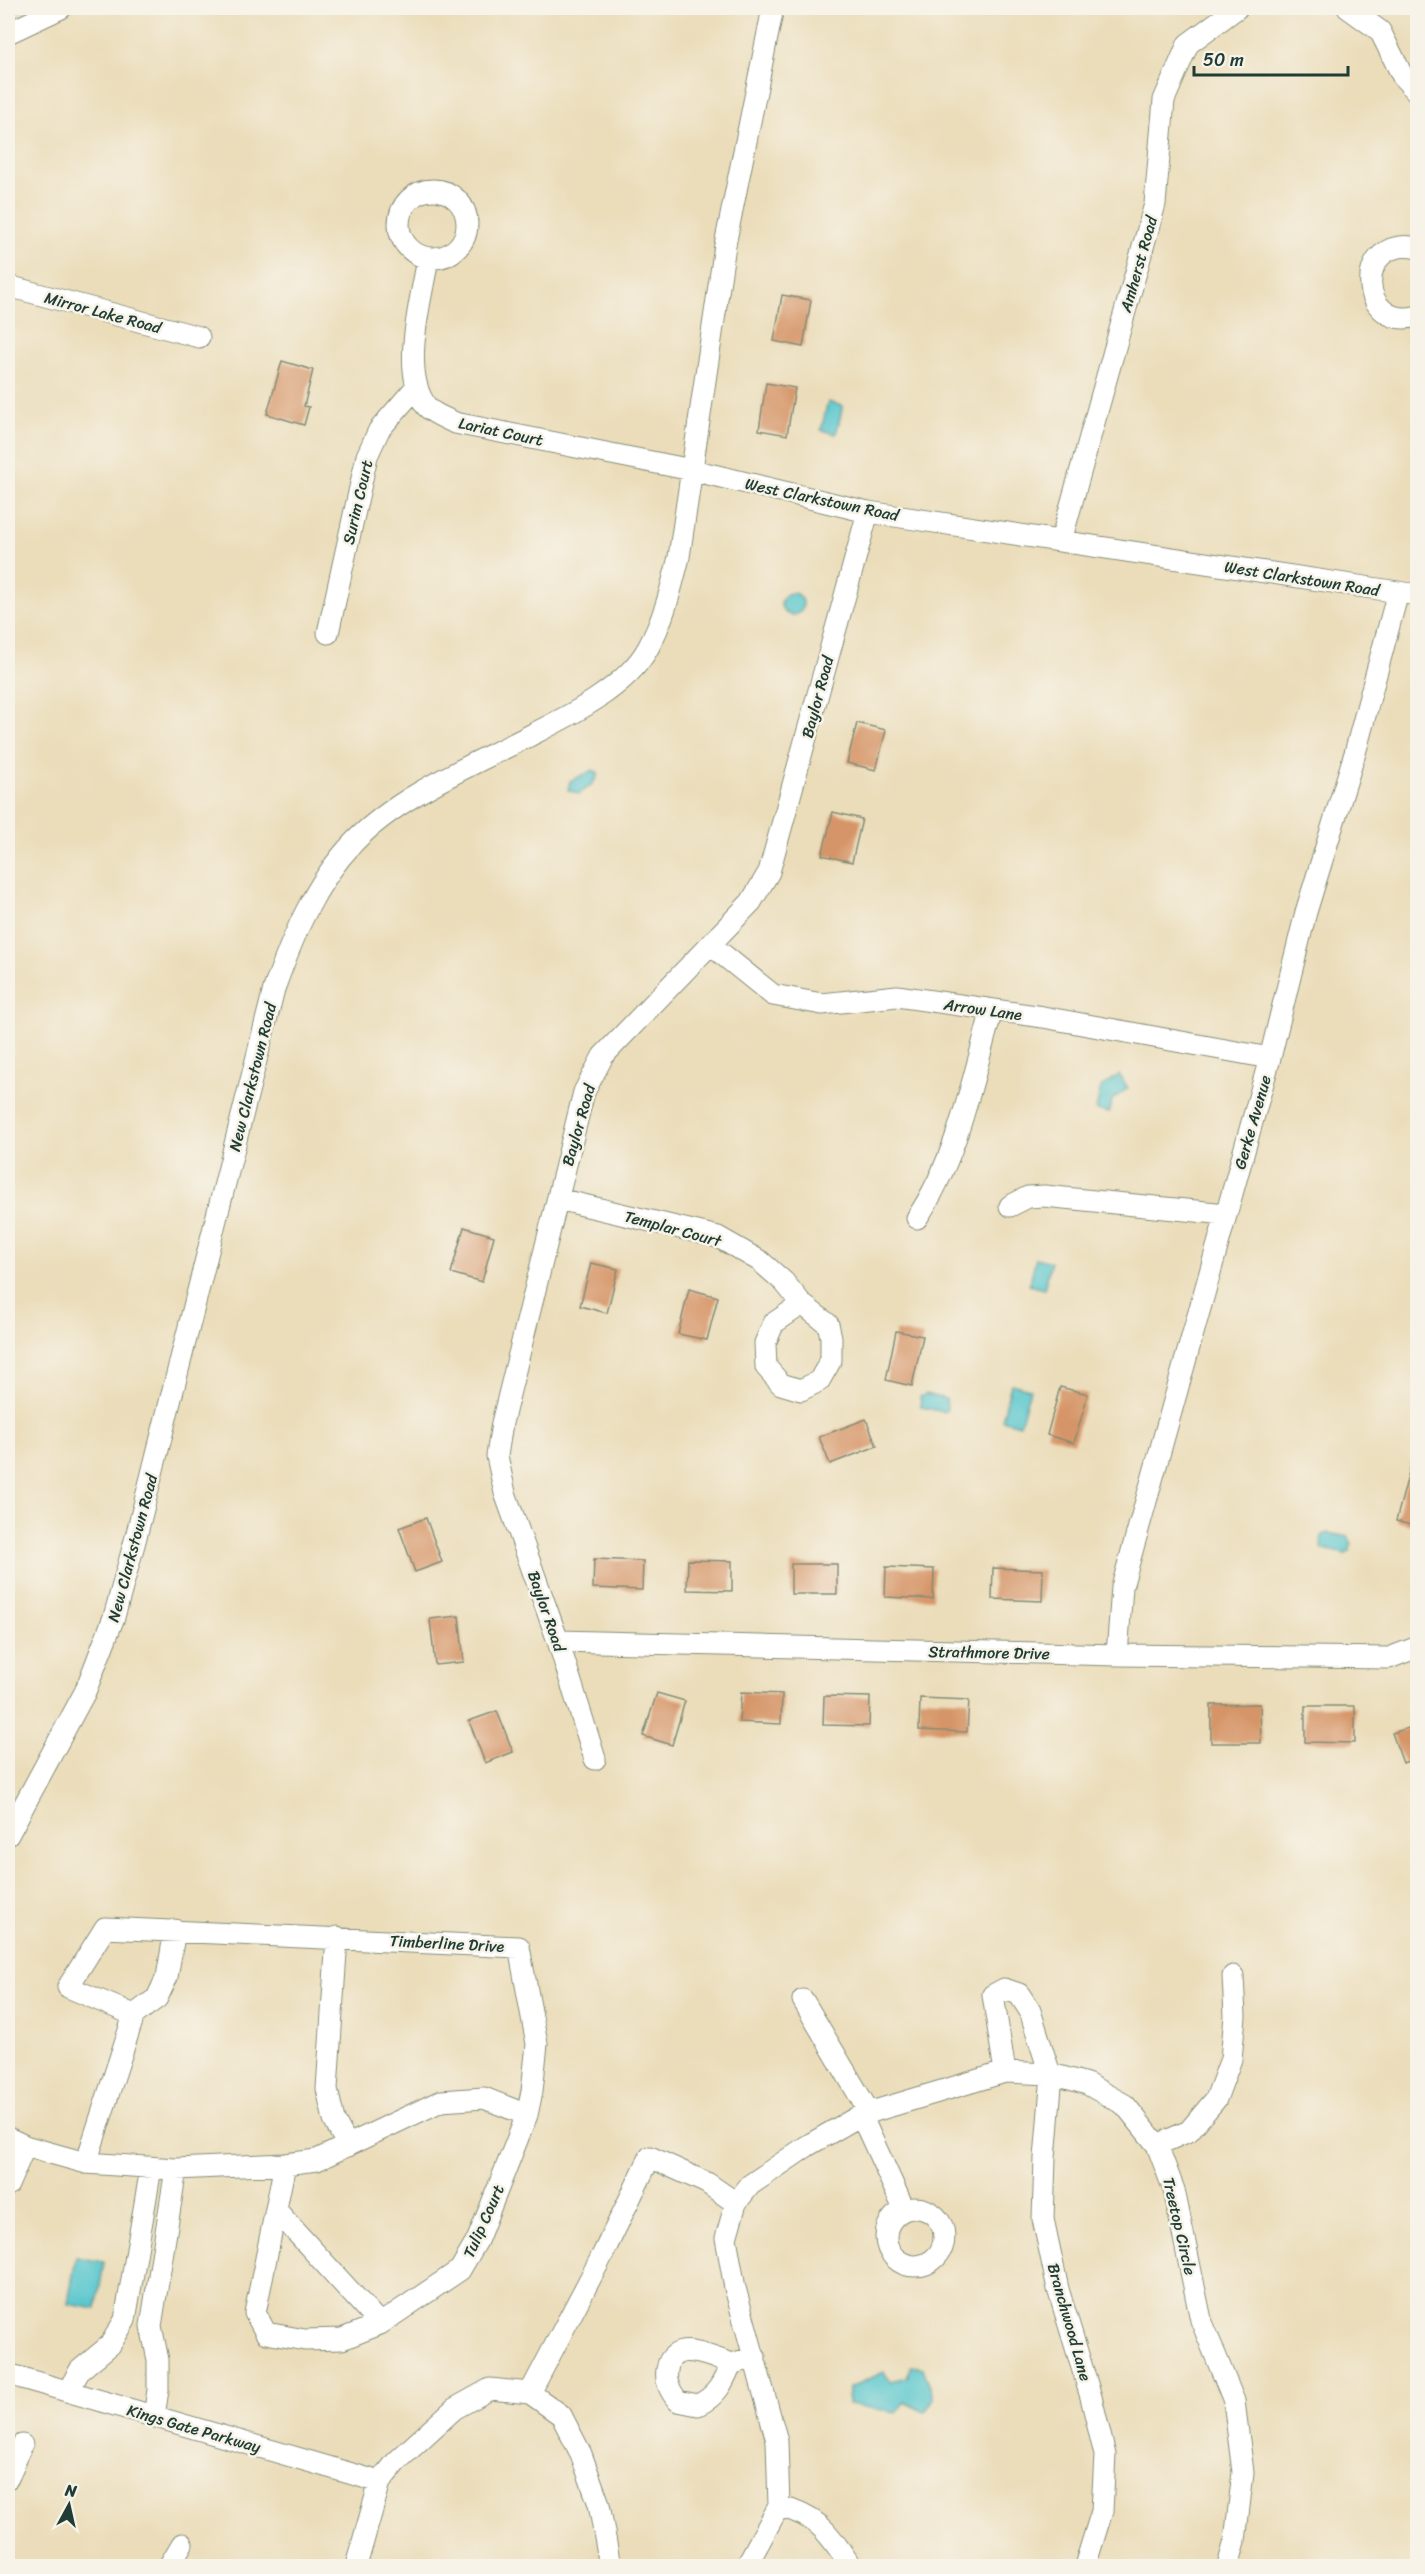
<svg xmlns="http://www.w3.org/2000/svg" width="1425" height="2574" font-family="Sriracha,sans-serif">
<rect width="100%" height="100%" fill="#f7f3e8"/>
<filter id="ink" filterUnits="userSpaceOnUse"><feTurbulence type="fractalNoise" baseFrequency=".0167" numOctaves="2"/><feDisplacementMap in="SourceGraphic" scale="12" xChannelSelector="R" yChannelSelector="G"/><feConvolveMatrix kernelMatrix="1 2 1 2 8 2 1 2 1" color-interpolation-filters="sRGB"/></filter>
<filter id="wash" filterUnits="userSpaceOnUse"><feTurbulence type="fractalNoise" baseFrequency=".008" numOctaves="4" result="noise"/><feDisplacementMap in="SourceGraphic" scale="24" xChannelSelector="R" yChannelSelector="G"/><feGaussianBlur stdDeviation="1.35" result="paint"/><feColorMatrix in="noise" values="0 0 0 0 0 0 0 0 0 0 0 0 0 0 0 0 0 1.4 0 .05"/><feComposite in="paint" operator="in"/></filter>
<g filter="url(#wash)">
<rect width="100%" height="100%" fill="#ebddba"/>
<path fill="#5ac7ce" stroke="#3c8281" stroke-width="1.5" d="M828,402L843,406L836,434L821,430Z
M781 604a11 11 0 1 1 22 0a11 11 0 1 1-22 0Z
M593,770L598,773C596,784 586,788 579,794L568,790L570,781Z
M1119,1075L1128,1088L1112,1100L1109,1113L1096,1110L1101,1087Z
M1036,1258L1051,1262L1044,1289L1029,1285Z
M1011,1384L1030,1389L1020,1425L1002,1420Z
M926,1394L946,1399L947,1409L944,1412L921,1407L920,1397Z
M1327,1533L1349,1537L1351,1543L1350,1551L1346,1554L1323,1549L1321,1544L1322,1536Z
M76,2257L104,2262L96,2309L68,2304Z
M912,2366L923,2368L934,2398L925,2412L904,2402L896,2413L848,2404L849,2388L884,2372L890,2381L907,2377Z"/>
<g id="blocks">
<path fill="#d69567" d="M782,295L811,300L803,347L774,341Z
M282,361L313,370L304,406L309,407L304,425L267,414Z
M766,383L795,388L787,435L759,430Z
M857,723L886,730L876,770L847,763Z
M833,812L862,819L852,862L822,855Z
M464,1227L494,1236L482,1282L451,1273Z
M591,1263L618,1269L607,1313L580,1306Z
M689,1289L718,1297L707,1340L678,1334Z
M896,1331L923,1336L912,1386L886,1380Z
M1060,1387L1088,1394L1074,1443L1047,1435Z
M866,1419L877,1446L830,1464L819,1437Z
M1412,1461L1418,1462V1527L1396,1521Z
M426,1518L442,1562L415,1572L399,1528Z
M594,1559L643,1561L642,1590L593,1588Z
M688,1560L732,1561V1591L687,1590Z
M791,1564H837V1594H791Z
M886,1567L934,1569L933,1599L885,1597Z
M993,1568L1043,1570L1042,1601L992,1599Z
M459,1616L464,1662L435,1665L430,1619Z
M741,1692L782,1694L781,1724L739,1722Z
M657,1693L685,1701L672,1745L643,1736Z
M824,1696L870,1697L869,1726L823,1725Z
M920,1698L969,1700L967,1732L919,1730Z
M1260,1704L1261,1743H1211V1705Z
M1305,1706H1355V1743L1305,1742Z
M497,1711L513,1752L485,1763L469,1721Z
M1418,1725V1757L1403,1763L1392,1733Z"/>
</g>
</g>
<g filter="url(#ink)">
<use href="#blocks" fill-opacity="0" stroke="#858d77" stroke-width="1.5"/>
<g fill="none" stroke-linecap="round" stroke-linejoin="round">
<defs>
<path id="minor" d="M1348,8L1380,31L1403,77L1418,93
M8,33L61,8
M399 224a34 34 0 1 1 68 0a34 34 0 1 1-68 0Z
M1418,248C1352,234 1358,333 1418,316
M428,258C422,298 399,372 427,407C433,414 447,419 455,423L692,470L868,512L1418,595
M8,286L199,337
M1061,541L1155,204L1164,100L1188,44L1237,8
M328,633L367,456L379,430L417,386
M711,945L773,995L822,1004L897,996L1043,1017L1270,1058
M558,1199L718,1237L760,1261L784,1282L802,1304L828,1324L831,1337V1360L819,1381L801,1390L781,1384L766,1367L765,1343L774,1323L802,1304
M1010,1206L1028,1197L1044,1196L1226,1214
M917,1218C958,1157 972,1080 992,1010
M558,1641L1117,1655L1389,1658L1418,1647
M1117,1655L1122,1587L1270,1058L1306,912L1355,753L1398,592
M595,1759L558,1641L505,1493L497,1456L502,1423L584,1092L603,1056L751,902L769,872L868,512
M8,1835L85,1692L114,1617L136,1537L274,989C293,936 314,884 354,842C401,794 473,765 533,734C571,715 627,687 648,648C664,619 671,589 679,557L725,245L773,8
M337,1937L327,2089L334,2120L348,2146
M803,2000L869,2112
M134,2015L68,1987L105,1928L519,1947L537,2044L532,2091L527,2115L477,2241L460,2270L380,2324L342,2339L305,2340L266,2333L255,2313L285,2164
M1005,2072L993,1995L1004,1989L1019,1994L1030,2011L1050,2074
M1052,2074L1045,2158L1043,2219L1058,2289L1091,2397L1105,2455L1102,2511L1085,2566
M861,2115L904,2209
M8,2138L25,2146L86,2163L176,2169L285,2164L317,2160L441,2101L484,2098L527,2115
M1157,2145L1189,2131L1216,2099L1231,2059L1235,2016L1233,1976
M86,2163L134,2015L157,1998L167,1977L175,1930
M8,2185L25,2146
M886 2237a29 29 0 1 1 58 0a29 29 0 1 1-58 0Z
M276,2210L380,2324
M731,2364C712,2357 671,2337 667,2370C665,2382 670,2391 678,2401L698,2405C717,2396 723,2383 731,2364L755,2357
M8,2374L380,2482
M68,2391L80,2370L110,2345L125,2320L151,2168
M530,2393L602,2256L650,2157L707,2183L736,2203
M154,2416L158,2390V2360L151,2326L176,2169
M8,2478L22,2445
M779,2506C821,2518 827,2532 851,2566
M169,2566L182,2544
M356,2566L380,2482L396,2462L454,2409L490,2389L530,2393L561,2415L581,2454L599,2504L610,2566
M748,2566L749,2561L779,2506L777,2441L735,2288L726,2238L736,2203L750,2185L807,2146L861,2115L1005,2072L1052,2074L1087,2084L1125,2105L1157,2145L1174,2190L1201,2320L1234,2401L1243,2472L1235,2541L1228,2566"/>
</defs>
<use href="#minor" stroke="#858d77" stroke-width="23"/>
<use href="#minor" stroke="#fff" stroke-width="21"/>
</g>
</g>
<g text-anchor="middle" stroke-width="5" stroke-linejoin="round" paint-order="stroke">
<g font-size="16" fill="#1f3d34" stroke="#f7f3e8">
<text transform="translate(1138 264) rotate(-74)" y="6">Amherst Road</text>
<text transform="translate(103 312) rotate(15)" y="6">Mirror Lake Road</text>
<text transform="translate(501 431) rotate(12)" y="6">Lariat Court</text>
<text transform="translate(822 499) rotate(12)" y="6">West Clarkstown Road</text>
<text transform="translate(357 502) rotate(-77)" y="6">Surim Court</text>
<text transform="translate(1302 578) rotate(9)" y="6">West Clarkstown Road</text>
<text transform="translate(817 697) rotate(-75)" y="6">Baylor Road</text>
<text transform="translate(983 1009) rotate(8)" y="6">Arrow Lane</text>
<text transform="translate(252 1077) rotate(-76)" y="6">New Clarkstown Road</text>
<text transform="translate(1252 1122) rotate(-74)" y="6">Gerke Avenue</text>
<text transform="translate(578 1125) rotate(-74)" y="6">Baylor Road</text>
<text transform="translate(673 1228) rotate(15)" y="6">Templar Court</text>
<text transform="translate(132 1548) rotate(-75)" y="6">New Clarkstown Road</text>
<text transform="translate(547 1611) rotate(71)" y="6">Baylor Road</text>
<text transform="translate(989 1652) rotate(1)" y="6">Strathmore Drive</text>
<text transform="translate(447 1943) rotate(3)" y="6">Timberline Drive</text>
<text transform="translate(483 2221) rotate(-66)" y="6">Tulip Court</text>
<text transform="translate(1180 2226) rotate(77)" y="6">Treetop Circle</text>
<text transform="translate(1070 2322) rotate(74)" y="6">Branchwood Lane</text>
<text transform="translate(194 2428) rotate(16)" y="6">Kings Gate Parkway</text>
</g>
</g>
<rect width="1425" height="2574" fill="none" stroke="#f7f3e8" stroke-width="30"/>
<g transform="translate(69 2505) rotate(8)" stroke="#f7f3e8" stroke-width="4.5" paint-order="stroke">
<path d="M0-4.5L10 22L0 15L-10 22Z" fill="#1f3d34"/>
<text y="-9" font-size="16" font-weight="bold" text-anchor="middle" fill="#1f3d34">N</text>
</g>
<path d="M1194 66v9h154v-9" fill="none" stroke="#1f3d34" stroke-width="3"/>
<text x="1203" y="66" font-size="18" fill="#1f3d34" stroke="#f7f3e8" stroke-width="4.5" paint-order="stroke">50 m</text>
</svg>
